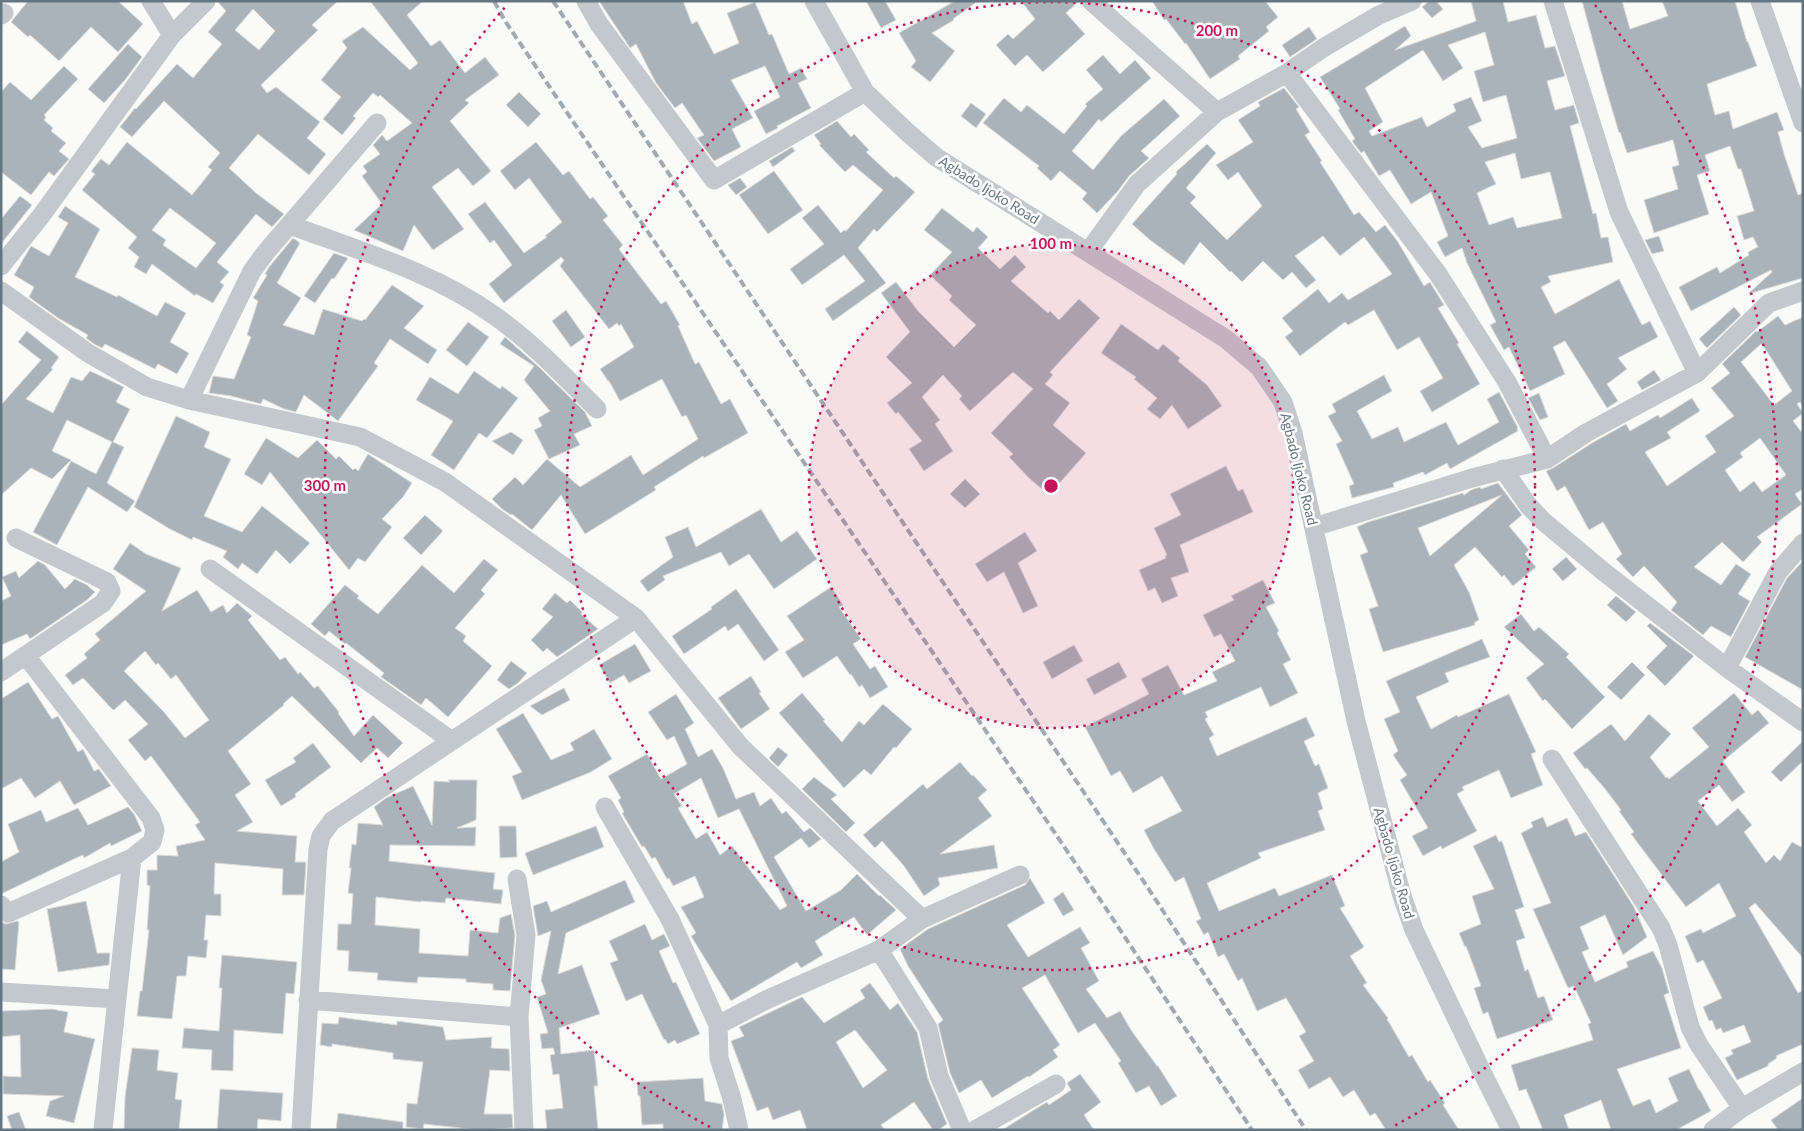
<svg xmlns="http://www.w3.org/2000/svg" width="1804" height="1131" font-family="Lato,sans-serif">
<rect width="100%" height="100%" fill="#fafaf8"/>
<path fill="#aab3b9" stroke="#dcdcda" fill-rule="evenodd" d="M28,1H118L143,24L118,52L91,27L59,61L30,35L28,37L11,22Z
M217,1H338L312,25L318,30L261,85L267,93L276,87L320,122L307,138L326,154L309,175L258,134L229,168L256,193L284,214L272,227L256,214L217,262L229,272L220,282L224,285L213,303L196,294L195,296L152,264L146,274L134,267L139,257L128,248L137,237L82,190L95,174L91,171L101,159L109,165L127,142L192,195L212,170L208,167L220,153L164,101L132,137L120,127L135,108L136,109L177,64L193,78L222,44L208,32L226,11ZM253,9L275,31L259,50L235,30ZM170,208L216,243L196,268L163,245L166,240L152,230Z
M370,1H423L407,15L431,46L440,40L465,73L485,57L499,75L465,100L469,103L450,121L491,171L473,186L458,168L432,187L464,229L433,250L414,225L403,251L354,230L382,204L362,176L367,172L363,166L380,154L373,145L382,135L387,141L412,123L380,95L378,97L373,93L353,116L356,118L342,135L323,119L341,97L321,80L347,48L342,41L363,27L410,70L418,63Z
M599,1H683L692,24L697,21L714,54L739,43L727,13L755,2L769,35L772,34L789,74L801,68L807,79L798,83L811,108L777,126L778,128L766,134L754,111L780,97L765,66L731,80L753,118L732,129L741,147L714,161L697,138L704,135L682,103L675,108L656,83L636,44L630,48Z
M866,1H885L896,20L881,28Z
M955,1H978L953,19L954,20L932,33L955,51L930,82L911,67L916,61L899,33Z
M1021,1H1079L1066,13L1085,34L1043,72L1027,55L1015,66L996,45L1008,34L1013,39L1035,19Z
M1152,1H1265L1278,17L1266,27L1269,31L1238,56L1240,59L1210,79L1186,43L1185,44L1166,19L1164,20Z
M1429,1H1436L1443,9L1432,18L1422,7Z
M1471,1H1503L1508,22L1536,15L1545,48L1555,46L1565,76L1547,81L1555,110L1574,105L1579,123L1570,126L1593,214L1596,213L1601,238L1608,237L1613,262L1548,276L1551,282L1541,287L1555,314L1619,279L1642,325L1650,321L1658,337L1618,358L1627,369L1607,384L1618,401L1607,408L1565,341L1553,347L1565,374L1530,391L1509,347L1504,350L1490,325L1496,322L1467,263L1462,248L1445,257L1437,242L1448,236L1431,192L1411,204L1390,170L1379,176L1364,151L1361,153L1352,141L1355,139L1338,110L1340,109L1320,77L1405,26L1411,36L1395,50L1476,21ZM1485,32L1494,65L1474,71L1483,102L1506,95L1517,138L1482,148L1468,127L1482,121L1471,97L1453,104L1456,111L1427,127L1422,117L1372,136L1369,131L1383,122L1365,88L1423,50L1443,81L1463,68L1448,45ZM1515,153L1521,179L1550,172L1562,218L1517,228L1513,217L1489,225L1477,193L1496,184L1485,162Z
M1582,1H1622L1630,29L1668,16L1662,1H1735L1747,42H1748L1757,66L1707,84L1715,115L1729,111L1733,129L1777,112L1784,130L1778,132L1784,154L1798,195L1803,193V278L1748,294L1772,272L1771,270L1691,311L1679,287L1717,267L1720,273L1749,255L1748,252L1758,247L1753,237L1744,240L1737,216L1754,211L1741,169H1738L1730,146L1705,155L1710,171L1697,175L1709,214L1654,233L1644,200L1678,189L1672,167L1679,165L1673,140L1627,153L1620,132L1619,133L1602,75Z
M1309,27L1317,39L1290,57L1282,45Z
M128,44L142,57L125,80L104,103L88,89Z
M1103,55L1120,74L1135,60L1151,78L1101,122L1099,119L1072,151L1093,170L1121,136L1164,99L1180,116L1141,151L1149,158L1129,176L1118,191L1097,213L1082,199L1087,193L1060,171L1051,181L1037,168L1039,166L983,123L1004,98L1021,112L1027,105L1064,134L1087,106L1085,104L1103,89L1086,70Z
M64,66L78,79L44,115L46,117L44,120L53,128L51,131L66,143L59,151L69,159L54,176L49,172L31,195L1,172V92L10,82L31,100Z
M1284,88L1299,107L1296,109L1310,132L1305,135L1322,161L1320,162L1354,215L1359,212L1376,232L1385,225L1398,242L1424,286L1430,282L1444,305L1438,308L1459,343L1457,344L1480,384L1432,412L1420,391L1443,378L1419,337L1397,350L1374,310L1348,325L1345,322L1300,356L1285,337L1293,331L1282,318L1318,289L1329,303L1342,293L1348,300L1392,274L1364,237L1340,256L1323,236L1295,256L1316,280L1306,288L1292,272L1283,280L1263,261L1242,282L1231,271L1230,272L1200,242L1184,265L1150,240L1132,224L1177,174L1176,172L1207,144L1216,153L1186,188L1196,197L1190,203L1227,240L1262,206L1238,172L1228,180L1216,165L1253,142L1238,120L1260,106L1258,102Z
M519,92L541,114L528,127L506,105Z
M971,103L986,114L976,128L961,116Z
M837,121L851,137L854,134L869,150L866,152L894,178L896,176L915,192L877,232L874,229L858,248L886,283L833,321L825,309L865,281L844,255L802,285L790,269L824,244L802,218L818,205L841,233L844,230L846,231L883,190L853,165L845,172L819,145L821,144L814,135Z
M536,142L563,175L569,171L590,199L593,197L608,216L603,220L623,245L619,249L661,304L666,301L680,325L678,326L695,364L699,362L721,404L730,399L748,433L704,458L703,456L654,487L656,490L585,534L561,495L532,530L512,514L511,515L502,509L492,499L515,477L523,485L547,459L580,487L631,455L643,475L698,439L686,415L682,417L662,379L620,401L609,381H608L600,369L634,347L621,324L619,326L617,323L609,329L560,266L564,260L561,257L504,303L489,284L512,265L494,240L490,243L468,214L485,202L524,253L547,237L545,236L562,222L529,178L515,190L500,171Z
M792,147L795,151L773,167L769,161Z
M774,171L803,210L768,234L739,195Z
M740,178L747,187L736,195L728,185Z
M20,196L32,205L1,244V219Z
M65,206L100,229L75,277L117,297L118,295L157,316L165,302L186,313L170,342L189,353L177,374L158,364L155,369L105,344L102,348L94,344L86,338L88,335L58,318L29,297L34,287L14,275L31,246L49,256L68,223L58,217Z
M942,208L973,232L977,227L988,237L978,248L1000,269L1015,255L1026,267L1011,281L1048,313L1050,311L1059,320L1079,299L1100,318L1050,372L1053,375L1045,384L1070,403L1053,425L1086,453L1049,495L1030,479L1009,457L1013,454L991,433L1033,389L1013,372L970,411L959,399L962,396L943,375L922,397L940,420L935,424L953,451L924,471L909,449L922,441L898,412L896,414L887,403L912,383L886,357L910,332L881,293L896,282L918,311L954,347L976,325L949,300L952,296L930,275L952,252L924,230Z
M1659,236L1664,251L1652,254L1645,240Z
M293,238L300,243L277,283L301,298L283,325L314,335L323,309L362,321L364,319L365,320L392,285L424,306L404,328L437,350L428,364L390,339L374,363L378,366L338,421L304,395L296,412L284,409L263,399L261,404L231,396L209,393L213,376L234,379L251,337L247,335L258,301L253,298L267,275L265,274L269,267Z
M334,253L348,258L334,279L332,278L315,303L304,296Z
M1734,307L1741,315L1707,348L1699,339Z
M566,310L585,337L571,347L552,321Z
M1778,316L1785,325L1803,317V407L1800,402L1797,404L1803,413L1793,421L1803,434V489L1795,494L1802,504L1757,537L1762,542L1743,562L1722,542L1694,567L1721,585L1736,564L1751,574L1738,594L1750,601L1731,637L1711,626L1703,635L1671,610L1677,602L1644,566L1633,577L1616,559L1622,554L1603,522L1589,530L1565,486L1557,491L1546,471L1553,468L1592,443L1626,424L1630,431L1658,415L1660,418L1692,398L1700,411L1667,432L1671,438L1645,452L1667,486L1716,452L1705,436L1734,416L1711,388L1730,373L1722,364L1756,331L1757,332ZM1761,344L1764,347L1792,391L1774,405L1741,362ZM1760,438L1786,475L1762,492L1754,481L1740,492L1725,470L1743,457L1740,453Z
M468,322L489,337L467,366L446,350Z
M1121,324L1158,350L1163,344L1180,358L1178,361L1207,385L1222,406L1188,429L1172,405L1160,419L1147,409L1157,398L1134,379L1136,377L1101,353Z
M27,331L59,357L51,368L53,369L26,399L53,413L71,377L82,381L90,371L124,387L116,402L130,409L113,442L124,447L107,483L135,501L127,512L88,487L57,545L33,532L71,461L96,474L112,442L67,420L52,451L71,460L52,479L31,468L1,495V405L41,360L18,342Z
M505,337L540,368L585,412L592,426L574,434L580,445L549,459L534,430L542,426L538,418L550,411L524,380L534,366L500,344Z
M1654,370L1661,380L1642,390L1637,382Z
M474,371L500,389L502,386L518,398L487,438L479,433L454,470L431,455L453,421L416,400L430,377L458,394Z
M1384,375L1392,391L1357,411L1372,439L1398,427L1404,442L1446,422L1458,445L1499,422L1487,399L1499,392L1518,428L1517,429L1518,431L1450,469L1447,463L1425,475L1423,472L1393,483L1394,487L1352,498L1349,486L1354,484L1336,444L1342,441L1328,416L1336,412L1332,404Z
M1539,393L1548,417L1540,420L1528,398Z
M176,416L210,432L204,447L231,459L204,516L242,532L262,506L310,543L290,564L276,550L257,574L242,563L238,569L223,557L227,551L193,537L192,540L168,528L134,507Z
M511,432L523,440L513,455L492,441Z
M266,438L298,458L317,440L336,459L339,456L353,470L355,468L358,471L368,454L412,483L403,497L382,519L392,527L365,562L358,558L349,570L270,472L262,485L244,474Z
M1226,466L1238,491L1243,489L1253,512L1180,545L1189,572L1171,578L1178,596L1162,603L1155,588L1148,591L1139,570L1166,558L1165,556L1167,555L1154,528L1181,515L1170,494Z
M965,479L980,494L965,508L950,494Z
M1498,483L1522,515L1509,526L1529,550L1525,554L1536,567L1513,586L1504,575L1502,577L1475,547L1454,565L1469,592L1479,620L1474,623L1475,625L1383,652L1369,609L1378,606L1360,555L1368,552L1357,527L1368,522L1463,493L1464,495L1471,490L1480,487L1481,489ZM1502,495L1430,556L1418,528Z
M761,509L781,542L797,531L817,559L774,589L749,554L729,566L721,552L663,576L665,580L648,592L640,581L673,557L665,537L688,527L696,547Z
M425,515L443,531L421,555L403,538Z
M1025,532L1037,551L1018,563L1038,606L1023,613L1004,572L987,582L975,564Z
M130,543L146,554L181,568L162,611L197,590L211,612L223,605L227,613L237,603L252,616L248,620L280,660L285,657L298,674L300,672L314,688L318,686L339,712L338,713L354,736L373,715L403,743L388,758L377,748L361,763L292,696L283,704L284,705L228,751L251,784L235,795L253,822L237,831L297,836L295,862H306L304,895H282L283,869L215,863L214,894H221V916L206,915L204,940H208L206,958L188,956L186,976H177L172,1019L137,1016L140,991H142L149,930H147L150,886L147,885V870H157V855L178,856L176,846L205,840L195,825L200,822L151,756L145,761L128,740L148,724L125,700L114,710L112,709L83,678L73,685L65,675L87,658L84,654L100,640L95,634L146,591L113,569ZM145,651L156,665L158,663L171,679L176,675L209,720L185,738L164,712L124,671Z
M1566,557L1577,569L1563,581L1552,569Z
M484,559L498,570L481,590L485,594L455,628L466,636L463,641L492,666L448,717L426,698L421,705L381,677L384,673L346,643L345,644L329,631L325,636L311,624L345,585L359,596L357,598L378,614L422,565L454,593Z
M38,561L45,565L65,589L75,579L87,585L95,592L87,600L30,639L27,634L1,645V601L11,596L2,577L16,571L19,578Z
M1803,561V690L1745,657L1787,578Z
M1263,580L1275,603L1266,607L1279,631L1277,633L1291,660L1283,664L1298,693L1270,707L1261,687L1205,712L1208,717L1205,719L1214,735L1209,738L1217,756L1306,717L1315,736L1304,741L1315,766L1319,764L1328,788L1318,793L1323,809L1318,811L1325,830L1258,853L1261,858L1207,883L1219,911L1275,888L1279,896L1332,875L1345,906L1340,908L1364,947L1350,956L1367,983L1363,985L1388,1018L1387,1019L1409,1057L1412,1055L1428,1082L1430,1080L1445,1103L1443,1105L1459,1130H1386L1375,1113L1370,1116L1354,1090L1343,1097L1330,1077L1309,1089L1298,1070L1314,1061L1299,1036L1306,1032L1286,998L1257,1011L1242,978L1238,981L1224,954L1218,957L1208,932L1204,935L1196,921L1201,919L1184,877L1175,882L1154,849L1144,830L1182,811L1162,776L1133,793L1120,771L1111,776L1085,727L1149,694L1141,679L1168,665L1184,695L1217,681L1212,672L1235,661L1221,634L1214,637L1203,615L1234,600L1231,596Z
M831,587L843,605L839,607L861,639L853,644L870,669L875,666L888,687L870,698L862,685L859,687L851,674L850,675L837,656L803,678L785,652L804,640L787,616Z
M736,589L779,650L764,661L738,624L728,631L725,626L684,654L672,636L712,609L711,607Z
M555,593L567,603L570,600L582,612L581,614L598,629L557,657L547,648L543,652L531,640L553,617L542,609Z
M1616,596L1636,612L1626,622L1607,605Z
M1521,614L1534,631L1539,627L1569,654L1566,657L1605,697L1572,729L1545,699L1543,701L1526,678L1544,664L1504,627Z
M1650,623L1694,656L1665,686L1646,667L1667,646L1647,626Z
M1482,639L1490,657L1445,673L1449,682L1416,697L1431,729L1457,715L1458,717L1509,694L1536,752L1531,754L1543,785L1511,798L1499,770L1462,787L1464,790L1457,794L1477,831L1442,849L1441,846L1423,856L1412,836L1428,828L1400,780L1407,775L1393,755L1398,751L1384,719L1400,712L1386,681Z
M635,644L651,671L629,683L624,675L610,683L599,665Z
M1074,645L1083,661L1052,679L1043,662Z
M511,661L527,673L518,683L509,689L497,680Z
M1119,662L1127,677L1094,695L1086,679Z
M1632,662L1645,675L1621,700L1607,687Z
M751,676L761,692L759,693L770,709L741,729L718,698Z
M28,682L52,719L58,716L78,752L83,749L94,771L99,769L111,786L74,805L60,781L35,798L21,778L1,789V699Z
M564,688L570,700L542,715L530,706Z
M802,693L825,720L823,721L842,742L859,721L864,725L883,704L912,729L896,748L894,747L871,775L864,769L844,788L779,713Z
M1734,693L1752,715L1758,710L1769,723L1723,761L1745,792L1732,802L1719,785L1698,801L1717,826L1738,808L1752,825L1744,832L1766,863L1774,855L1780,861L1792,842L1803,848V958L1755,903L1749,908L1798,993L1803,990V1044L1776,1056L1777,1058L1768,1064V1066L1737,1080L1725,1058L1733,1054L1731,1050L1751,1042L1744,1025L1723,1033L1721,1028L1716,1030L1712,1020L1709,1021L1703,1007L1722,998L1703,960L1697,963L1685,936L1701,929L1703,933L1736,916L1719,883L1686,907L1631,834L1634,832L1619,811L1621,810L1606,790L1587,768L1585,769L1573,753L1611,724L1625,741L1649,714L1671,734L1650,757L1666,778L1668,777L1669,779L1709,747L1692,728Z
M676,694L694,723L685,729L698,757L712,749L723,768L736,799L754,792L760,806L771,798L782,814L786,811L804,832L810,828L821,839L809,848L801,838L774,857L806,911L841,890L857,874L879,896L880,895L896,910L867,935L854,917L815,941L823,955L801,968L797,962L731,1001L691,936L696,933L681,907L704,897L695,876L673,886L669,878L667,879L655,857L652,859L644,846L642,847L622,813L624,812L618,800L621,798L608,776L647,754L661,779L687,764L674,736L667,740L648,712ZM701,778L718,818L739,809L787,906L780,910L732,846L720,855L707,832L696,839L678,808L682,806L674,794Z
M523,713L551,760L574,750L570,743L594,729L612,759L591,772L522,800L512,776L522,772L496,729Z
M1803,741V761L1781,782L1771,772Z
M313,743L331,767L295,794L296,797L281,806L265,780L296,762L293,758Z
M778,747L788,755L778,767L769,758Z
M960,762L972,776L973,775L987,790L978,798L992,816L940,854L994,845L998,868L938,878L940,885L924,896L904,866L882,841L875,848L863,835L923,784L927,789Z
M814,777L837,795L831,799L855,823L846,832L802,789Z
M448,780H477L476,820L457,828L476,827L475,846L390,845L389,861L495,873L493,889L503,890L501,904L446,898L445,903L421,901V902L376,897L375,925L420,929L419,953L468,956L470,930L498,933L500,918L511,914L515,935L510,991L493,990V984L466,982V979L418,977L417,983L377,980L378,973L348,971L349,951L337,950L338,924H351L353,894L348,893L351,868H349L352,844L356,845L358,823L383,825L374,807L386,798L413,786L432,825L434,781L450,782Z
M128,807L134,814L142,831L111,846L110,843L84,858L83,855L76,858L1,894V862L19,852L8,824L41,810L46,822L78,808L88,825Z
M1543,817L1547,827L1567,818L1575,836L1586,832L1634,907L1647,937L1623,955L1605,915L1580,927L1589,949L1582,952L1595,982L1628,967L1626,962L1653,951L1662,968L1669,993L1664,995L1681,1048L1617,1069L1633,1106L1650,1099L1656,1113L1678,1101L1668,1078L1689,1069L1699,1090H1700L1711,1111L1676,1130H1611L1601,1100L1564,1115L1569,1130H1543L1526,1089L1519,1091L1511,1065L1593,1040L1588,1024L1591,1023L1574,986L1568,988L1533,909L1551,903L1521,833L1533,827L1531,822Z
M499,826H516L517,857L500,858Z
M596,826L604,847L533,875L525,853Z
M1496,835L1499,842L1502,841L1524,907L1515,910L1525,938L1516,941L1525,971L1528,969L1538,998L1544,996L1553,1020L1497,1039L1488,1012L1483,1014L1474,988L1481,986L1466,946L1465,947L1459,933L1481,924L1472,896L1494,889L1473,846Z
M1030,878L1045,903L1007,925L1028,957L1080,927L1090,943L1081,948L1099,981L1086,989L1107,1018L1120,1011L1131,1030L1157,1066H1158L1177,1096L1161,1106L1149,1086L1136,1093L1118,1063L1121,1061L1095,1023L1078,1033L1045,975L1022,988L1060,1045L1053,1050L1058,1057L1029,1077L1028,1076L992,1098L981,1080L959,1093L950,1073L938,1024L943,1020L908,966L900,949L928,929L1025,885Z
M625,880L635,902L566,933L558,974L582,965L600,1014L559,1028L561,1054L594,1050L598,1086H594L598,1130H547L545,1110L563,1108L559,1074L553,1075L550,1055L555,1054L553,1048L542,1049L540,1034L548,1033L537,997L546,994L541,980L551,931L538,936L533,906L547,901L551,912Z
M1063,892L1074,910L1063,916L1053,899Z
M86,901L97,953H110L109,965L58,972L47,909Z
M17,921L19,922L15,970L1,969V922L6,924Z
M645,924L652,940L664,934L670,946L659,951L673,983L676,982L700,1034L677,1044L675,1040L668,1044L665,1039L664,1040L642,994L626,1001L610,963L618,960L609,941Z
M222,955L297,962L294,994L286,993L283,1034L234,1030L233,1071L211,1070L212,1050L182,1048L184,1028L219,1031L222,988H219Z
M870,983L890,1010L898,1003L917,1032L928,1079L947,1124L938,1130H933L914,1102L881,1125L885,1130H807L800,1110L773,1120L768,1107L757,1111L731,1041L744,1036L739,1027L802,997L824,1023L865,998L860,990ZM855,1030L887,1070L863,1088L836,1042Z
M52,1009L68,1012L64,1032L95,1039L74,1123L46,1116L50,1101L64,1096L3,1094V1076L21,1077L20,1035L1,1037V1011Z
M339,1017L397,1025V1021L443,1027L446,1040L492,1037L491,1048L509,1049L510,1071L490,1070L484,1114H512L513,1128L478,1130L424,1124L423,1129L406,1127L407,1103L417,1104L423,1062L393,1059V1053L332,1044V1047L320,1045L322,1023L338,1024Z
M132,1048L159,1050L157,1070L178,1073L175,1099L182,1100L179,1130H124L125,1097Z
M1080,1074L1101,1102L1084,1115L1094,1130H1002L1037,1108L1047,1102L1049,1105L1071,1090L1067,1083Z
M703,1078L705,1101L722,1104L724,1115L722,1130H663V1124L642,1125L640,1096H638L637,1082Z
M220,1089L283,1093L281,1121L258,1119L257,1130H217Z
M1803,1098V1130H1778L1771,1120Z
M19,1112L26,1130H12L7,1116Z
M338,1113L403,1122V1130H336Z"/>
<g fill="none" stroke-linecap="round" stroke-linejoin="round">
<path stroke="#c3c8cc" stroke-width="19" d="M151,1L172,35
M586,1L599,24L714,180L865,92
M814,1L865,92L906,131L936,157L1226,339L1259,367L1283,402L1293,433L1356,721L1402,896L1414,930L1482,1072L1511,1130
M1091,1L1217,112
M1553,1L1619,212L1697,373
M1760,1L1803,123
M1,15L4,13
M1287,73L1438,274L1507,382L1547,459
M290,225C360,251 434,272 495,316C533,343 564,376 597,409
M1088,252L1137,184L1217,112L1287,73L1323,48L1379,15L1412,1
M1,266L41,216L172,35L206,1
M1,291L88,353L147,387L189,400L360,437L445,482L636,618L740,746L922,919
M189,400L252,271L266,252L377,123
M1503,469L1528,505L1543,521L1604,572L1727,668L1803,722
M1314,527L1472,478L1547,459L1586,433L1697,373L1769,303L1803,291
M210,569L452,741
M1727,668L1778,572L1803,543
M1,672L103,603L111,591L107,582L16,538
M1552,759L1661,928L1668,945L1690,1027L1699,1045L1742,1108
M605,807L670,919L718,1025
M517,879L526,935L519,1017L524,1130
M1,905L8,913L132,858L152,842L155,830L151,818L26,656
M879,950L928,1028L939,1076L962,1130
M1,992L117,999
M308,1000L519,1017
M103,1130L132,858
M301,1130L318,849L321,836L332,821L636,618
M739,1130L732,1099L719,1058L718,1025L766,1000L879,950L922,919L1020,875
M975,1130L1056,1084
M1713,1130L1742,1108L1803,1072"/>
<path stroke="#a2aab0" stroke-width="4" stroke-dasharray="8 4" stroke-linecap="butt" d="M494,1L505,21L1105,907L1252,1130
M553,1L1148,888L1306,1130"/>
</g>
<circle cx="1051" cy="486" r="242" fill="#c2185b" fill-opacity=".12"/>
<g fill="none" stroke="#c2185b" stroke-width="2.5" stroke-dasharray="2.5 5">
<circle cx="1051" cy="486" r="242"/>
<circle cx="1051" cy="486" r="484"/>
<path d="M710 1127A726 726 0 0 1 507 5M1595 5A726 726 0 0 1 1392 1127"/>
</g>
<g text-anchor="middle" stroke-width="5" stroke-linejoin="round" paint-order="stroke">
<g font-size="14" fill="#657683" stroke="#fff">
<text transform="translate(989 190) rotate(32)" y="5">Agbado Ijoko Road</text>
<text transform="translate(1299 469) rotate(76)" y="5">Agbado Ijoko Road</text>
<text transform="translate(1394 863) rotate(74)" y="5">Agbado Ijoko Road</text>
</g>
</g>
<circle cx="1051" cy="486" r="8" fill="#c2185b" stroke="#fff" stroke-width="2.5"/>
<g font-size="15" text-anchor="middle" font-weight="bold" fill="#c2185b" stroke="#fff" stroke-width="5" stroke-linejoin="round" paint-order="stroke">
<text x="1217" y="36">200 m</text>
<text x="1051" y="249">100 m</text>
<text x="325" y="491">300 m</text>
</g>
<rect width="1804" height="1131" fill="none" stroke="#657683" stroke-width="5"/>
</svg>
